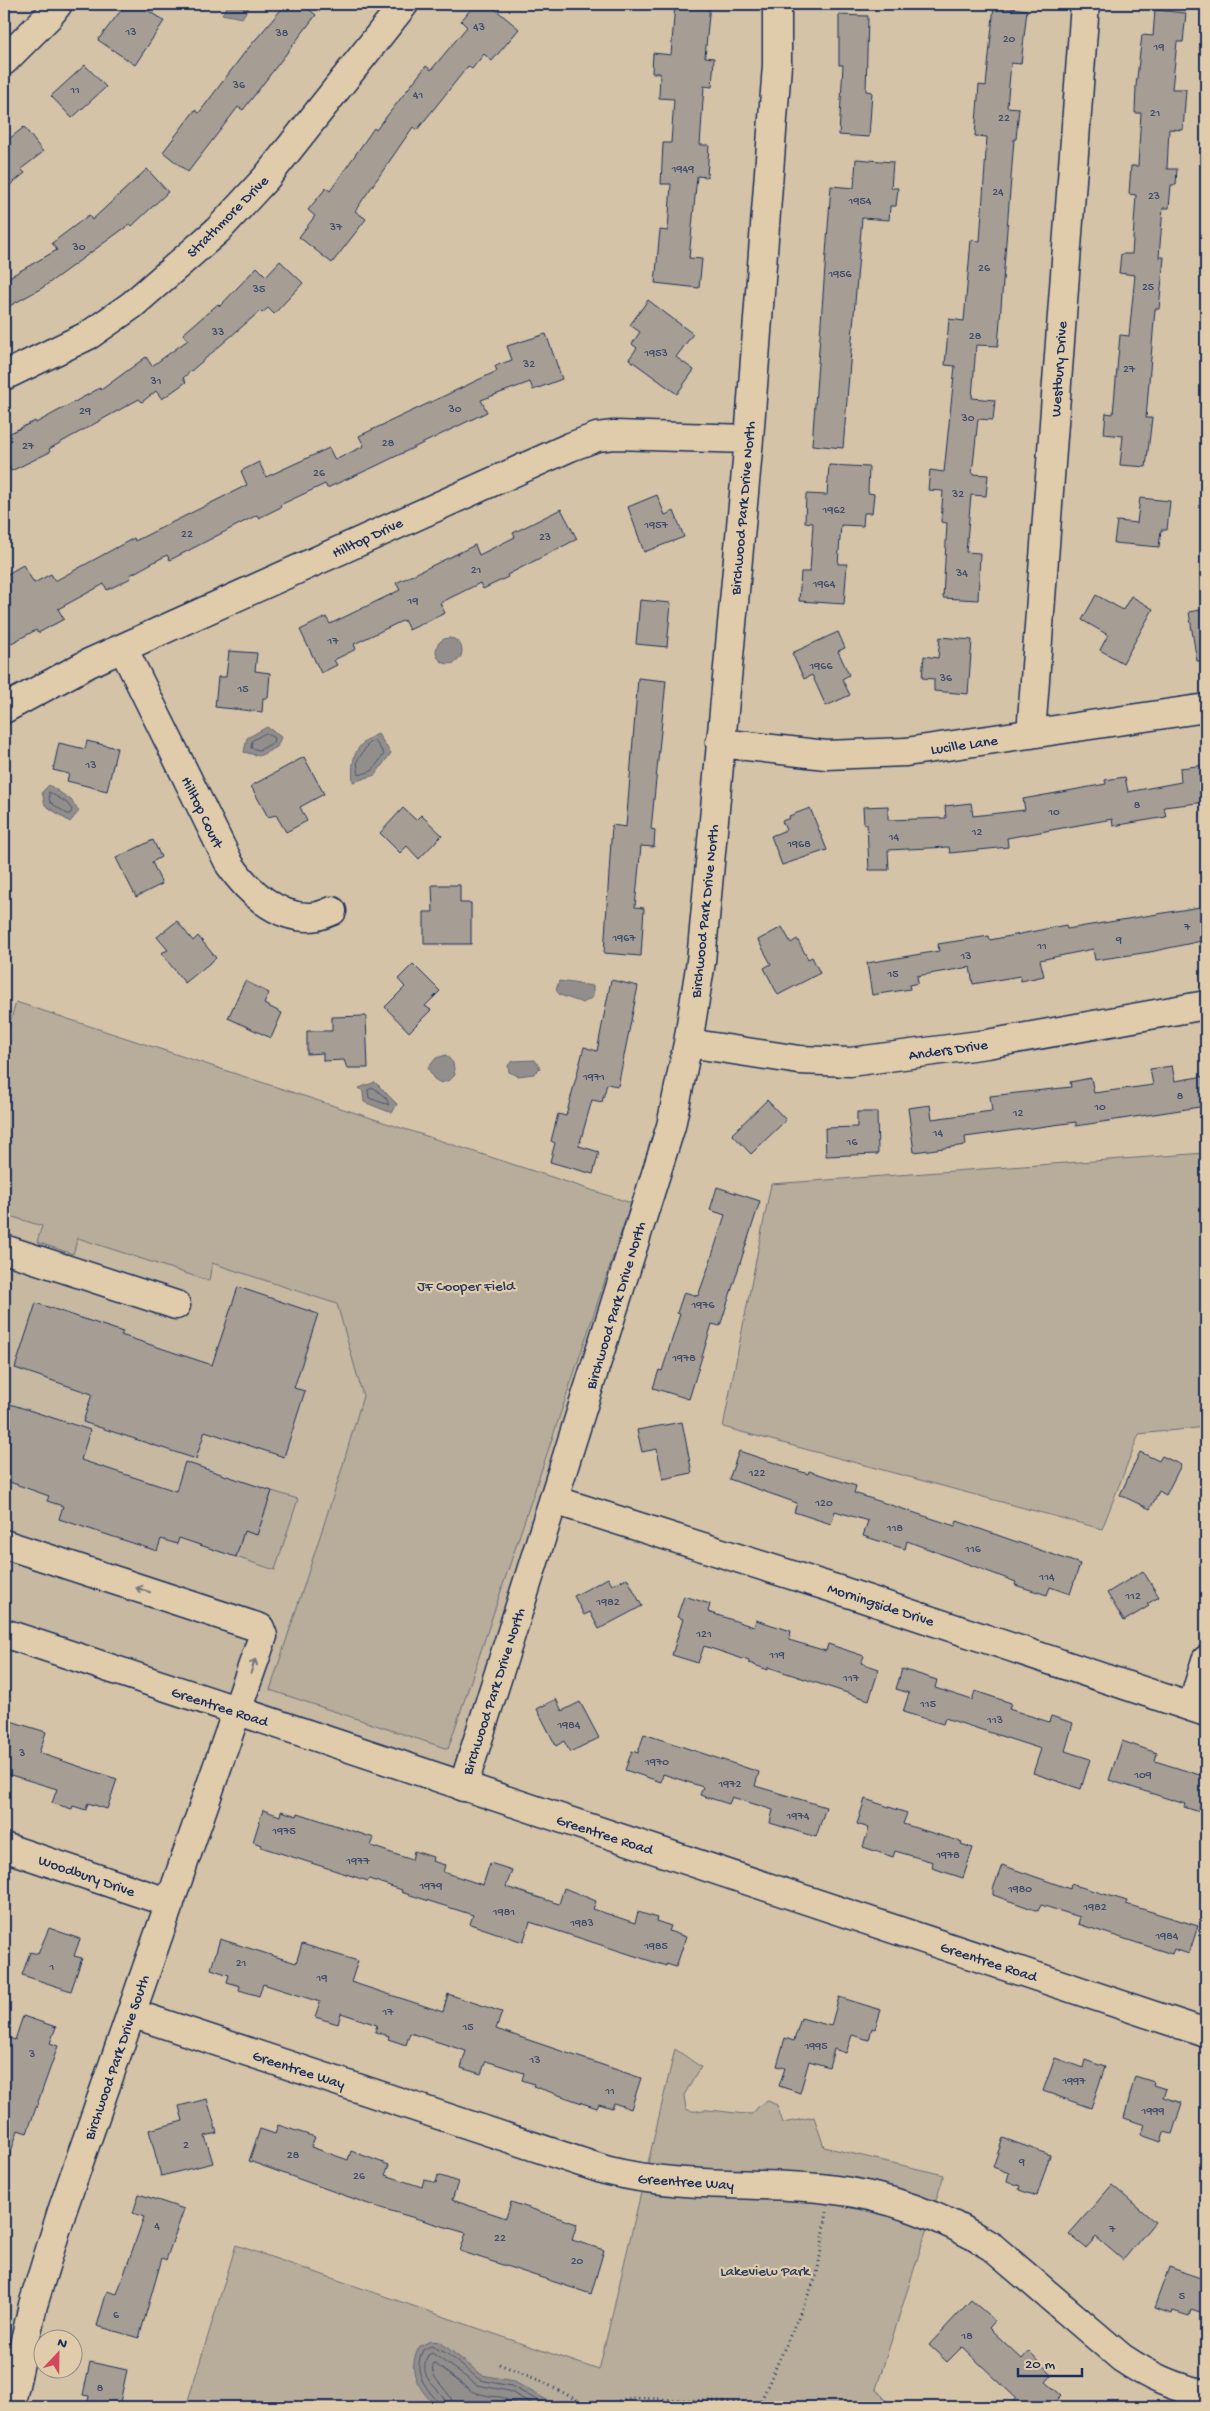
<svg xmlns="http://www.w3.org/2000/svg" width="1210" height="2411" font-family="'Gochi Hand',sans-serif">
<rect width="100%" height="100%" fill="#d4c3a6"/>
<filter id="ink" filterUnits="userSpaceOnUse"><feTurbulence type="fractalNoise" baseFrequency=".02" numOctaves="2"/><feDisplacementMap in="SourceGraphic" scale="10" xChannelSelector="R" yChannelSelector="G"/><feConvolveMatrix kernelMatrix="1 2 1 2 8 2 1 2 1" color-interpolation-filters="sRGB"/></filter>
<g filter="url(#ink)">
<path fill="#c6b8a1" d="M16,1002L645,1208L463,1787L4,1633V1043Z"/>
<path fill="#b8ad9b" stroke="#6a6e7c" d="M16,1002L631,1203L448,1749L270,1690L339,1478L363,1396L337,1304L212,1263L209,1281L78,1238L73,1254L37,1242L42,1226L4,1214V1043Z
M1206,1153V1427L1139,1434L1102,1529L723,1427L771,1184Z
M272,1491L298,1499L275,1570L236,1557L244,1531L257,1535Z
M675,2049L701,2067L684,2095L686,2109C697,2114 698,2109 708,2110C723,2111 737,2114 752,2114L760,2105L768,2101L777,2105L783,2123L814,2117L824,2147L944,2175L876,2389L892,2407H186L236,2245L599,2370Z"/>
<path fill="#928e8c" stroke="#62687a" d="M229,4H251L242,18L222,14Z
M436 651a13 13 0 1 1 26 0a13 13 0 1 1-26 0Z
M267,727L281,737L277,747L259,756L244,752L247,738Z
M378,734L391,753L375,775L353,782C351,759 354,744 378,734Z
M49,785L71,800L79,811L70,822L45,805L42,792Z
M559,981L593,986V997L583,1003L560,995L556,990Z
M446,1055L453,1063L455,1075L450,1080L441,1083L434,1079L428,1068L436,1058Z
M535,1060L540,1068L534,1074L518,1076L509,1072L508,1065L513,1061Z
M375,1082L397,1104L392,1113L364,1102L363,1092L359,1088Z
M431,2341L439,2342L449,2349L482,2375L513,2381L559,2407H437C419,2390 405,2370 420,2346Z"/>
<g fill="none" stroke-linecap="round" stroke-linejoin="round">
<path stroke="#4b5570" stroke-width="1" d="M266,733L274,738L273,743L259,750L251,748L252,741Z
M375,741L384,754L372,771L359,775L357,761L369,743Z
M49,792L67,803L72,810L70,814H67L50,802Z
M374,1088L386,1098L389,1105L369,1098L368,1090Z
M440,2407L439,2403C425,2387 412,2372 423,2350L431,2346L446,2353L480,2380L511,2386L550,2407
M447,2407C445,2387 415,2383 428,2355L432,2353L477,2385L509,2391L538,2407
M454,2407C453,2391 426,2378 434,2363L473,2392L489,2396L501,2397L523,2407"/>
</g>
<path fill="#a69e94" stroke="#1b2f5e" d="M126,4H138L164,21L135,65L98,40Z
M286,4H302L316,15L243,110L238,107L188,172L163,152L195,110L199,113L245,52Z
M475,4H489L519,29L492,61L484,54L472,69L468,66L417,130L413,127L355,211L366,219L332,263L299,237L315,216L308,210L326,188L330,191L374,128L376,130L426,66L431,70L467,27L461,21Z
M675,4H710L705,57L714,58L712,87L704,86L700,145H709L707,177L697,176L689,258L702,259L699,288L655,283L660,230L668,231L671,184H661L663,143H671L674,99L659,98L660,73H652L653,53L671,55Z
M994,6L1027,10L1021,64L1011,63L1007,107L1019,108L1016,139H1014L998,346L976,345L972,398L995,400L993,420L978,419L972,474L988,475L986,496L971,495L966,552L980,553L978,600L943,598L947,523L941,522L943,491L928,490L930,470L944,472L955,366L945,365L949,319L964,321L971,240L980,241L987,137L975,136L979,85L986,86Z
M1155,10L1186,13L1183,42H1177L1172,89H1186L1183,130L1169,129L1167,169H1177L1176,185H1171L1169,208H1163L1159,257H1164L1159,309H1155L1146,418H1152L1146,467L1120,465L1123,436L1104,434L1106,413L1113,414L1120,335L1129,336L1135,275L1119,273L1121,254H1132L1136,195L1129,194L1131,166H1138L1141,113H1135L1136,86L1142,35L1153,36Z
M839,15L868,16L866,91L872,92L869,137L839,135L843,65H839Z
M85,65L106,87L72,118L51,96Z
M24,127L43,152L21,169L25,173L4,190V143Z
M856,159L893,162L891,188H898L896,206H890L889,220L862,218L843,448L812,445L831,186L854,188Z
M147,169L168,192L132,226L130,224L42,288L4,309V280L57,250L52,243L89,215L92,220Z
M280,261L303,283L274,314L268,308L262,313L260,311L183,378L186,382L162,399L156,391L142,402L139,399L49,449L50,452L11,471L4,457V436L35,421L36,423L100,388L101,390L146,357L152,366L188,340L183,334L218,304L220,306L257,267L266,276Z
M648,300L693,334L676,357L694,370L677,394L629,359L637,348L632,344L640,332L630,325Z
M546,334L562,379L533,390L530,382L481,400L487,412L374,467L327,488L325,484L280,505L281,507L259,518L257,515L170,560L167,555L130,575L131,578L107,590L104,584L58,609L64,619L38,633L36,630L4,647V576L23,565L34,583L51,574L55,581L134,538L135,541L247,485L241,471L259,462L266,477L329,448L335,460L364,446L359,436L497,371L495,366L512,360L507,346Z
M829,465L869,467L868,493L874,494L872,513H864L863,526L841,525L838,564H847L844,604L799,601L801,572H810L813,523L805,522L806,494L827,495Z
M657,495L665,515L674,511L684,537L644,552L628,507Z
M1140,498L1170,501L1167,530H1161L1159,547L1114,543L1117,521L1137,523Z
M561,509L577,539L507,575L508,577L483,589L480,583L440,603L445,613L409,630L404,620L354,644L356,649L334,660L337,665L321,673L300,630L326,617L330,624L400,590L396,583L475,545L479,555L515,537L513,533Z
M1096,595L1123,610L1131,596L1153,609L1123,663L1100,650L1108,635L1082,620Z
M640,600L671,603L667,647L636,644Z
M1206,609V661H1197L1189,612Z
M838,632L845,648L838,651L849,675L842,679L850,695L826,706L812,675L804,679L792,653Z
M940,637L972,640L968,694L934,691V679L922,678L924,656L938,658Z
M229,651L257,653L255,671L270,673L268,698H263L262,712L215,707L218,677H226Z
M638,678L666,681L651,829L655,830L654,847L641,846L635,907L644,908L641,956L604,953L612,825L626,827Z
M87,741L117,748L107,791L67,781L69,774L53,770L59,743L85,749Z
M304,757L324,794L300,807L307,821L286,832L276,815L268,817L251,786Z
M1206,765V802L1164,807L1166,817L1113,826L1112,819L1007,838L1008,847L950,853L949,847L888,850L889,870H869L867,824H864L863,807L888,806V820L946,818L945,806L971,803L973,816L1025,810L1023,799L1106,784L1105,780L1125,777L1128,792L1181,782L1180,768Z
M403,808L416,820L421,815L442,835L419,859L407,846L400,853L380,833Z
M810,808L827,850L782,865L771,836L786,830L782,821L790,818L789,816Z
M153,840L161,857L152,862L162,884L136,897L116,858Z
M432,885H460V903H471V944H424V912H433Z
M1206,906V940L1150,952L1095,960L1093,949L1040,960L1044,976L1021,981L1020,976L973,984L970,967L917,976L918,983L909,985L910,989L872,995L867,963L939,951L938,944L989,936L990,940L1066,925L1067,929Z
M177,921L193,941L198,936L216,958L185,983L161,953L168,950L157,937Z
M782,927L791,943L797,939L808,959L812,957L820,973L778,995L764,968L771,964L758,940Z
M413,964L440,991L425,1006L431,1010L409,1032L385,1007L405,987L398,979Z
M611,980L638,986L618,1086L607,1084L602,1102L592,1100L579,1146L599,1152L593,1174L550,1162L555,1143L551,1141L558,1114L566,1116L584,1047L597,1051Z
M245,981L269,993L264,1004L282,1013L271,1038L228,1018Z
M366,1016L368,1068H347L344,1060L323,1061V1053L307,1054V1031H332V1017Z
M1172,1066L1175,1081L1205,1076L1206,1106L1076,1126V1122L965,1137L966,1145L914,1152L908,1108L930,1105L932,1119L992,1111L990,1096L1071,1087L1070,1082L1091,1078L1094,1093L1153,1085L1150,1069Z
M767,1100L786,1120L751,1154L732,1134Z
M857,1112H877L878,1154L826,1156L825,1128L857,1127Z
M717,1187L760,1201L720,1326L712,1324L689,1399L653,1388L659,1370L662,1371L680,1314L677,1313L684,1292L698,1296L708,1268L725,1215L710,1210Z
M238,1287L318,1314L294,1388L305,1391L284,1457L205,1431L196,1459L83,1422L92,1394L15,1368L36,1303L123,1332L121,1335L212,1365Z
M4,1402L90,1430L81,1460L176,1491L185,1462L272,1491L257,1535L244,1531L236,1557L179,1538L177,1544L161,1539L157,1551L59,1519L63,1506L47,1501L49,1496L4,1480Z
M682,1422L692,1473L663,1479L657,1449L642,1452L637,1430Z
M739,1451L808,1474L809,1471L856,1486L854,1493L955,1526L957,1521L1080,1564L1070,1594L1050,1587L1047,1595L1015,1585L1016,1582L907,1541L905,1549L863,1536L868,1521L835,1511L831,1524L794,1512L797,1503L729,1479Z
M1140,1452L1159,1461L1162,1456L1181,1465L1166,1495L1159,1491L1150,1509L1120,1495Z
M1143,1571L1159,1597L1147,1604L1149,1606L1124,1621L1107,1593Z
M608,1578L612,1585L627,1578L642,1606L599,1629L590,1612L584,1615L574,1596Z
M684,1596L710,1604L708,1612L754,1627L756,1620L791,1631L789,1640L826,1651L828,1644L864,1656L861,1663L879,1669L869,1700L768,1667V1670L749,1663V1661L704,1646L698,1663L672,1655L683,1619L677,1617Z
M902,1669L937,1680L935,1688L972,1700L975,1691L1011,1703L1009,1709L1049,1722L1051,1716L1073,1723L1065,1751L1090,1759L1081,1789L1033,1773L1041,1749L945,1718L943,1724L903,1712L909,1693L896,1689Z
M556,1699L562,1711L580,1702L599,1738L570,1752L564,1741L556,1746L537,1709Z
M4,1719L46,1732L39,1753L117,1779L107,1809L88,1803L86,1810L73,1806L72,1809L52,1803L57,1789L4,1773Z
M644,1734L759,1772L755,1786L826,1807L816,1837L770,1823L773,1810L732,1797L729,1804L700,1795L703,1787L663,1774L661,1782L625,1770L632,1751L638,1753Z
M1122,1741L1157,1753L1155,1761L1206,1777V1814L1184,1807L1185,1804L1109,1780Z
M865,1799L907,1813L903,1824L962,1842L961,1844L973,1848L963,1878L932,1868L933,1862L895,1851L893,1857L863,1847L869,1828L857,1824Z
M263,1810L280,1816L281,1811L297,1816L298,1813L374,1838L371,1846L412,1860L414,1851L433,1857L432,1861L445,1865L443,1872L483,1885L490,1863L512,1870L506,1887L559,1904L564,1888L596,1901L593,1909L635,1923L638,1912L657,1918L656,1921L671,1926L669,1931L686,1937L676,1967L666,1964V1966L530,1922L523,1942L470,1924L473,1915L401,1892L402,1890L369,1879L368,1881L261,1847L262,1845L253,1842Z
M1002,1865L1070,1889L1071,1884L1127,1901L1126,1904L1198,1926L1189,1954L1174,1949L1172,1954L1078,1924L1080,1917L1041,1905L1038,1911L993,1895V1889Z
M49,1928L80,1939L74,1956L82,1958L71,1991L22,1975L30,1952L38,1954Z
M220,1939L296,1963L302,1944L358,1961L351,1982L443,2012L448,1994L502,2012L496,2029L641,2078L631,2109L614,2103L612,2108L599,2104L597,2108L579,2102L533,2086L534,2084L522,2080L524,2073L486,2061L481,2074L461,2068L466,2051L410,2033L406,2045L388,2039L389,2036L375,2032L377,2025L341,2013L338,2024L315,2017L320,2002L263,1984L259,1996L239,1990L240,1986L227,1982L229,1975L211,1969Z
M839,1997L881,2010L875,2029L872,2028L869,2040L852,2035L846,2053L834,2049L829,2067L809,2061L800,2093L779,2086L785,2068L777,2066L785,2038L794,2041L801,2018L831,2026Z
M23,2016L56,2027L50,2043L58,2046L27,2133L18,2130L7,2164L4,2163V2036L15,2040Z
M1055,2058L1083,2068L1085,2060L1105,2067L1091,2108L1043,2091Z
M1135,2076L1154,2082L1153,2085L1166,2089L1163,2097L1182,2103L1172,2134L1164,2132L1161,2142L1141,2135L1145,2125L1124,2118Z
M207,2099L217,2133L205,2136L213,2163L161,2176L149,2130L183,2121L179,2106Z
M278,2125L315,2137L311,2147L348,2160L351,2151L389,2165L385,2175L422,2187L424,2179L436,2183L438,2175L458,2182L452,2200L506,2218L511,2202L577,2224L572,2240L604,2250L591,2294L460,2251L466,2233L374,2206L249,2161L260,2129L275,2134Z
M1003,2138L1050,2155L1037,2196L1019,2190L1020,2186L1007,2181L1009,2173L993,2167Z
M1112,2185L1155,2222L1123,2260L1096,2237L1086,2248L1069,2234Z
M139,2194L184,2209L166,2260L162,2258L139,2338L97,2326L107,2291L117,2294L144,2217L133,2213Z
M1169,2267L1206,2280V2314L1191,2309L1189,2316L1173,2311L1172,2314L1154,2308Z
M971,2300L995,2321L989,2328L1022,2359L1029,2351L1052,2375L1046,2382L1061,2395L1050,2407H1008L1016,2398L962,2347L947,2362L929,2345Z
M90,2362L127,2370L119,2407H87L89,2396L83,2395Z"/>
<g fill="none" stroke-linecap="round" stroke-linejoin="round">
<defs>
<path id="minor" d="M4,61L48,17L58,4
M4,376L89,335L132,305L218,230L266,178L404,4
M123,648L230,865C247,890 276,918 310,917C317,917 325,914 332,911
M4,709L89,663L570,447L597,437L614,435L749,439
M1031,734L1085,4
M720,743L826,755L906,752L1206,708
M688,1043L799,1060L850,1062L987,1044L1206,1005
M4,1249L176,1305
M554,1500L839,1590L1206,1712
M4,1544L260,1628L263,1636L62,2211L33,2305L10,2407
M1192,1707L1206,1660
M463,1787L671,1126L688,1043L701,961L749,439L777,65V4
M4,1847L170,1903
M131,2013L605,2170C679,2189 753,2181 828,2189C885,2195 944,2216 992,2247L1122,2358C1149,2376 1174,2388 1206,2394"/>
<path id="major" d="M4,1633L1206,2033"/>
</defs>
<use href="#minor" stroke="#1b2f5e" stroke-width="31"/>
<use href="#major" stroke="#1b2f5e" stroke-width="31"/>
<path stroke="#1b2f5e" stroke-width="3" stroke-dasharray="1 4" stroke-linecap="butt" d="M499,2364L541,2381L590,2407L633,2398L760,2403L817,2275L827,2212
M760,2403L765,2407"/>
<use href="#minor" stroke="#e0ccaa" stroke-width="28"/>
<use href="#major" stroke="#e0ccaa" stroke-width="28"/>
</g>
<defs><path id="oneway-shaft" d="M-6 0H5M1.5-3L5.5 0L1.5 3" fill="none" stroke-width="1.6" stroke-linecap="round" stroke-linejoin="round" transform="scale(1.25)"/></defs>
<g stroke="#747680">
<use href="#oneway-shaft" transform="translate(143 1590) rotate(-162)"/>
<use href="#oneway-shaft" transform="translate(253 1666) rotate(-72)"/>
</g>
</g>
<g text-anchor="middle" stroke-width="4.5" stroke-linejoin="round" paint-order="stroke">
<g font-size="12" fill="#3e4b6c">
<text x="479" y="30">43</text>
<text x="131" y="35">13</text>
<text x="282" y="36">38</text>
<text x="1009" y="42">20</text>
<text x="1159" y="50">19</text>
<text x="239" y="88">36</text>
<text x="75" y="93">11</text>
<text x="418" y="98">41</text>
<text x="1155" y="116">21</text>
<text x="1004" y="121">22</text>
<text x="683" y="172">1949</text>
<text x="998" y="195">24</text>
<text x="1154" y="199">23</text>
<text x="860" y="204">1954</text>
<text x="336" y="230">37</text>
<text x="79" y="250">30</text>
<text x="984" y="271">26</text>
<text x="840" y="277">1956</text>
<text x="1148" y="290">25</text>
<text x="259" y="292">35</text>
<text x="218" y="335">33</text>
<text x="975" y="339">28</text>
<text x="656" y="356">1953</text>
<text x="529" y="367">32</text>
<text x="1129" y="372">27</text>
<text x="156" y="384">31</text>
<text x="455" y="412">30</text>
<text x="85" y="414">29</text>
<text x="968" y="421">30</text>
<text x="388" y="446">28</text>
<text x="28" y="449">27</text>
<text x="319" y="476">26</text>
<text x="958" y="497">32</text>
<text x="834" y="513">1962</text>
<text x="656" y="528">1957</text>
<text x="187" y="537">22</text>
<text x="545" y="540">23</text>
<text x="476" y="573">21</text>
<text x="962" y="576">34</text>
<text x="824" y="587">1964</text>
<text x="413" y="604">19</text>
<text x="333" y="644">17</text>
<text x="821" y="669">1966</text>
<text x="946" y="681">36</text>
<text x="243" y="692">15</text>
<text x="91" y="768">13</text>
<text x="1137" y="808">8</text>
<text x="1054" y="815">10</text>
<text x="977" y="835">12</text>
<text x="894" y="840">14</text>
<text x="799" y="847">1968</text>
<text x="1187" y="930">7</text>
<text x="624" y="941">1967</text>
<text x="1119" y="943">9</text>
<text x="1042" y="949">11</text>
<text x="966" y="959">13</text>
<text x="893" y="977">15</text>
<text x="594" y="1080">1971</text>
<text x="1180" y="1099">8</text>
<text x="1100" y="1110">10</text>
<text x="1018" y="1116">12</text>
<text x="938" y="1136">14</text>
<text x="852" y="1145">16</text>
<text x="703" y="1308">1976</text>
<text x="684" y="1361">1978</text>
<text x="757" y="1476">122</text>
<text x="824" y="1506">120</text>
<text x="895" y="1531">118</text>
<text x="973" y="1552">116</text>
<text x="1047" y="1580">114</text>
<text x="1133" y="1599">112</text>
<text x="608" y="1605">1982</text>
<text x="704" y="1637">121</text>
<text x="777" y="1658">119</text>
<text x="851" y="1681">117</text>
<text x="928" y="1707">115</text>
<text x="995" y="1723">113</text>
<text x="569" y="1728">1984</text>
<text x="22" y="1756">3</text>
<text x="657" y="1765">1970</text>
<text x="1143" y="1778">109</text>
<text x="730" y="1787">1972</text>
<text x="798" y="1819">1974</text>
<text x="284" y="1834">1975</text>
<text x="948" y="1858">1978</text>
<text x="358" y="1864">1977</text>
<text x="431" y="1889">1979</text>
<text x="1020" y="1892">1980</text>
<text x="1095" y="1910">1982</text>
<text x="504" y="1915">1981</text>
<text x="582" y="1926">1983</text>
<text x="1167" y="1939">1984</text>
<text x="656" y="1949">1985</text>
<text x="241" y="1966">21</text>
<text x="52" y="1970">1</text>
<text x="322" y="1981">19</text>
<text x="388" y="2015">17</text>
<text x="468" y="2030">15</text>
<text x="816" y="2049">1995</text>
<text x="32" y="2057">3</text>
<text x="535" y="2063">13</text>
<text x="1074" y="2084">1997</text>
<text x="610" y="2094">11</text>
<text x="1153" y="2114">1999</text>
<text x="186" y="2148">2</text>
<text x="293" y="2158">28</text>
<text x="1022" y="2165">9</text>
<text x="359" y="2179">26</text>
<text x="157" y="2229">4</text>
<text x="1112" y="2232">7</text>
<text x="500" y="2241">22</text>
<text x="577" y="2264">20</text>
<text x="1182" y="2299">5</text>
<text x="116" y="2318">6</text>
<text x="967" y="2339">18</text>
<text x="100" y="2391">8</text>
</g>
<g font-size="15" fill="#1b2f5e" stroke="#e0ccaa">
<text transform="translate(227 216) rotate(-45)" y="5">Strathmore Drive</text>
<text transform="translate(1058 369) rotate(-86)" y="5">Westbury Drive</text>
<text transform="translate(742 508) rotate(-85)" y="5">Birchwood Park Drive North</text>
<text transform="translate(367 537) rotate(-25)" y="5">Hilltop Drive</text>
<text transform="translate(964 744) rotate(-8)" y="5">Lucille Lane</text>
<text transform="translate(203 812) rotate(64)" y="5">Hilltop Court</text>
<text transform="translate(704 911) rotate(-84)" y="5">Birchwood Park Drive North</text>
<text transform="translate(948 1049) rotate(-8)" y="5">Anders Drive</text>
<text transform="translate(615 1305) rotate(-73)" y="5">Birchwood Park Drive North</text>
<text transform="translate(881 1604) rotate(18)" y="5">Morningside Drive</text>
<text transform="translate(493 1691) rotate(-72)" y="5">Birchwood Park Drive North</text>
<text transform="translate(220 1706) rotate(18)" y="5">Greentree Road</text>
<text transform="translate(605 1834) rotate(18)" y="5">Greentree Road</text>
<text transform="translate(87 1875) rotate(19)" y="5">Woodbury Drive</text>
<text transform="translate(989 1961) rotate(18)" y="5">Greentree Road</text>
<text transform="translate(116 2057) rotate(-71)" y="5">Birchwood Park Drive South</text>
<text transform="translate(299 2069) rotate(18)" y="5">Greentree Way</text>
<text transform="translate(686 2181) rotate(4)" y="5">Greentree Way</text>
</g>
<g font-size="15" fill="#2b3c64" stroke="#e0ccaa">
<text x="466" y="1290">JF Cooper Field</text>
<text x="765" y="2275">Lakeview Park</text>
</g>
</g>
<rect width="1210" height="2411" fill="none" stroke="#e0ccaa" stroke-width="20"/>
<rect x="10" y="10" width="1190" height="2391" fill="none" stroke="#1b2f5e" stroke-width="2" filter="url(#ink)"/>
<g transform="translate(58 2354) rotate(22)"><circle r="24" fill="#e0ccaa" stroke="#918d8c"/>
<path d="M0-4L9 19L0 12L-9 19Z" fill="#d1495b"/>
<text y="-8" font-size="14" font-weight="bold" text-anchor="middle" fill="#1b2f5e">N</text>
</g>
<path d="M1018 2368v8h64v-8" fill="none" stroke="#1b2f5e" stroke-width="2.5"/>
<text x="1025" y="2368" font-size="15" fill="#1b2f5e" stroke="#e0ccaa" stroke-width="4" paint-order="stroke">20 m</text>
</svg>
